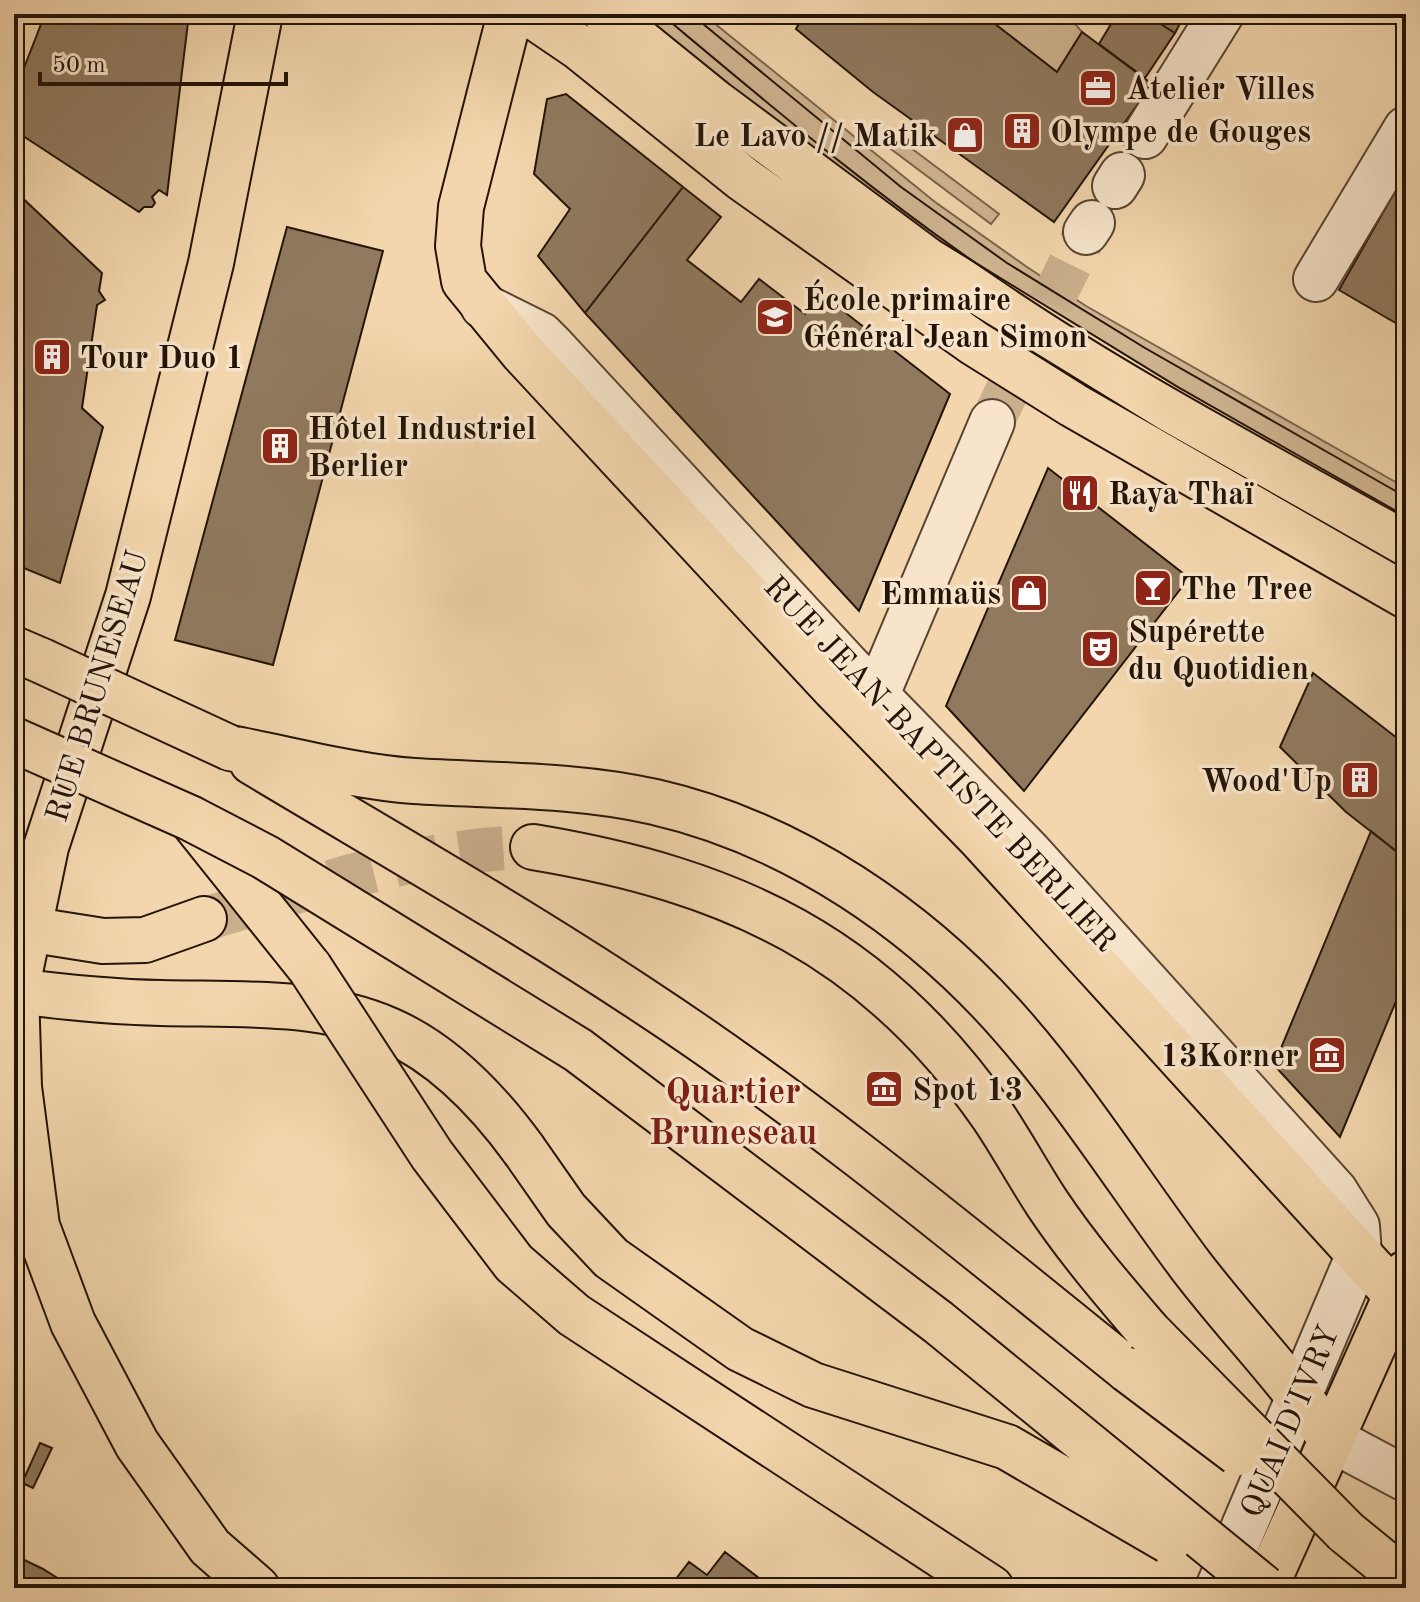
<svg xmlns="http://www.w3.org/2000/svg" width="1420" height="1602" font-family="'Old Standard TT',serif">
<rect width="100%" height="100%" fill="#f3d6ad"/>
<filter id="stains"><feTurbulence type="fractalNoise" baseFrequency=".0025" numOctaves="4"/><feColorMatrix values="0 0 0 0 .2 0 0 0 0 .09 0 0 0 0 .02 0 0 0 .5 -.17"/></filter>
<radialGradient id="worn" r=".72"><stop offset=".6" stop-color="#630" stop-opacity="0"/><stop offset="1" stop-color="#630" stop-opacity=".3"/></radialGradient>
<path fill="#d0b591" stroke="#7a644c" stroke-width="2" d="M638,14H703L935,202L1027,267L1086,306L1406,488V525L913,231Z
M982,14H1067L1082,32L1057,72Z
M891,133L999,214L991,224L883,143Z"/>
<path fill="#90795e" stroke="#241408" stroke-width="2" d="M45,14H189L167,195L159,190L152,197L155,203L152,207H144L139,212L14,130L17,85L14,76L22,73Z
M804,14H982L1057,72L1082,32L1152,84L1054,222L873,92L796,29Z
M1145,14H1185L1175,33Z
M1145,14L1175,33L1145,78L1099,44L1117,14Z
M566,94L683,187L585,313L538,256L570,209L534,174L547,99Z
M683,187L721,217L687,260L741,302L759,279L805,314L815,289L950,394L859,611L585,313Z
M1397,188L1406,194V329L1339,290Z
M14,190L102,273L99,291L105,300L97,305L82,408L103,427L60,583L14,564Z
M287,227L383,251L273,665L175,640Z
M1048,468L1189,578L1024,791L946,706Z
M1313,673L1406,745V859L1346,812L1280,747Z
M1371,831L1406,859V977L1340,1137L1274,1065Z
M40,1443L52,1448L33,1488L22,1483Z
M725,1552L772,1588H745L732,1578L727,1588H669L689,1562L707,1575Z
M14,1555L43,1569L73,1588H14Z"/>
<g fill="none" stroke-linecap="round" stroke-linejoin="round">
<path stroke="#caaf8c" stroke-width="44" stroke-dasharray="44 22" stroke-linecap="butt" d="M992,422L1086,232"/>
<path stroke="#caaf8c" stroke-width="44" stroke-dasharray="44 22" stroke-linecap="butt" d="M204,919C311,889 421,848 533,847"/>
<defs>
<path id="minor" d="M1145,136L1221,14
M1115,186L1122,175
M1086,232L1092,223
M1316,279L1406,129
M483,306L541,335L552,346L847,665L1029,852L1335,1191L1357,1226L1359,1254L1218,1588
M867,718L992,422
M1331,1439L1406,1479"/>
<path id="major" d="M510,14L461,207L458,246L464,281L523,353L834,688L981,839L1396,1295
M530,14L580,48L743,179L974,343L1073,405L1406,596
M606,14L716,103L927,260L1168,408L1406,543
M257,1588L210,1547L137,1444L73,1323L37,1226L19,1087L16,991L46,847L128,596L211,263L260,14
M1265,1588L1406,1273"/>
<path id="highway" d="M14,649L42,661
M230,748C289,759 355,777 414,781C495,786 576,784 655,802C794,834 921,921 1013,1027C1077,1100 1133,1189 1191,1266C1236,1325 1288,1378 1331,1439
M252,762C382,840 514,915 641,999C812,1111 969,1242 1128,1370
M190,818L310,968
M533,847C732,880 875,946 993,1116C1012,1144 1028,1174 1047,1203C1077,1248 1113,1290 1148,1331
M27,929L103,941L145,940L204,919
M16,991C64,997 113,1002 161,1003C236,1005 319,999 389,1030C444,1054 489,1102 524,1150
M832,1484L991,1588
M1346,1532L1406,1581"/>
</defs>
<use href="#minor" stroke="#584431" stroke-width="48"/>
<use href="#major" stroke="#241408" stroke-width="48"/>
<use href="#highway" stroke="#241408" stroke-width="48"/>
<use href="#minor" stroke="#f7e4ca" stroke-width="44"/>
<use href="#major" stroke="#f3d6ad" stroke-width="44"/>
<use href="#highway" stroke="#f3d6ad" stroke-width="44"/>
<path stroke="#241408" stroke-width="2" d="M661,14C771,106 880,199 999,279C1129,368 1269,441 1406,518
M691,14L901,187L1007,263L1145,348L1406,497"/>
<defs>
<path id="highway-bridge" d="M42,661L230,748
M14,740L190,818L265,857L578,1050L938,1322L1264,1588
M310,968L432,1155L514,1263L574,1315L832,1484
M524,1150L566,1210L611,1258L740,1349L813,1385L1007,1447L1169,1541
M1148,1331L1346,1532
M1128,1370L1238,1453"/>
</defs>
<use href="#highway-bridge" stroke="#241408" stroke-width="48" stroke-linecap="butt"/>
<use href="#highway-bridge" stroke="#f3d6ad" stroke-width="44"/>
</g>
<defs>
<symbol id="office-square" viewBox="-11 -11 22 22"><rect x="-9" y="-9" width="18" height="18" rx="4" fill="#8f2418" stroke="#f7e4ca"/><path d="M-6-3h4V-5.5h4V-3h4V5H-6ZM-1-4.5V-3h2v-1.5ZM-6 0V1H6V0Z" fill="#fff"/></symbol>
<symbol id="building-square" viewBox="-11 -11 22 22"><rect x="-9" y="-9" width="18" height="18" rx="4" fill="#8f2418" stroke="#f7e4ca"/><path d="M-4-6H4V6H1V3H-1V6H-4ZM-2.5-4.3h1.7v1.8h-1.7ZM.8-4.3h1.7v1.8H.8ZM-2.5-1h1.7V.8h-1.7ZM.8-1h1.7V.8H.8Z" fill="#fff"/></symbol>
<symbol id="shop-square" viewBox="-11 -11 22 22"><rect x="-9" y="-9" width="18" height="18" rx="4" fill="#8f2418" stroke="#f7e4ca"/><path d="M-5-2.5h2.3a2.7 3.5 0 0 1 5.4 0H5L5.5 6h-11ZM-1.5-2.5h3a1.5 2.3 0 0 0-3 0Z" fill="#fff"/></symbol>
<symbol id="school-square" viewBox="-11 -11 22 22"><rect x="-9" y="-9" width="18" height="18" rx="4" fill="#8f2418" stroke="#f7e4ca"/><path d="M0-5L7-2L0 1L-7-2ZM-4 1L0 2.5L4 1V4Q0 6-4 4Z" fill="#fff"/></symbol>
<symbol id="restaurant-square" viewBox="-11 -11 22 22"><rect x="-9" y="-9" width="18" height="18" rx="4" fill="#8f2418" stroke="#f7e4ca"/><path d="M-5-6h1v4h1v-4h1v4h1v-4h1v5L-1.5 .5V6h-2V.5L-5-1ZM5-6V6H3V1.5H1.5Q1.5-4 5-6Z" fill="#fff"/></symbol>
<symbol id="bar-square" viewBox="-11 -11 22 22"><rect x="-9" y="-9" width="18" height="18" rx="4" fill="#8f2418" stroke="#f7e4ca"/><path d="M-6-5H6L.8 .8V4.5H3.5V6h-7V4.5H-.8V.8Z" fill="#fff"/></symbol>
<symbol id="theatre-square" viewBox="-11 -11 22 22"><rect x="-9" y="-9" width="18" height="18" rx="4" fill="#8f2418" stroke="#f7e4ca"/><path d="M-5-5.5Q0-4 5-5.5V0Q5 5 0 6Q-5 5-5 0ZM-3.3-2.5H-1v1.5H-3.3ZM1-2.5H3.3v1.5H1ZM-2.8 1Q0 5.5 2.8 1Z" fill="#fff"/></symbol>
<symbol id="museum-square" viewBox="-11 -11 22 22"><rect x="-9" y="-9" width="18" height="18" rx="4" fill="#8f2418" stroke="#f7e4ca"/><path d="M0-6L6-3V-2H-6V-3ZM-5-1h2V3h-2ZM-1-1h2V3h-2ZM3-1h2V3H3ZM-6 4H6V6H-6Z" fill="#fff"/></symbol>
</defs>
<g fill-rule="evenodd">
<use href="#office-square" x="1076" y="66" width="44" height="44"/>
<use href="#building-square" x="1000" y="109" width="44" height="44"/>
<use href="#shop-square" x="943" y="113" width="44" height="44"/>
<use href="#school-square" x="753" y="295" width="44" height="44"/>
<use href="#building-square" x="30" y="335" width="44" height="44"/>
<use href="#building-square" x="258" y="424" width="44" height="44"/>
<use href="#restaurant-square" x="1058" y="471" width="44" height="44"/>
<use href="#bar-square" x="1131" y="566" width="44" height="44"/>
<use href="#shop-square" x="1007" y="571" width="44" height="44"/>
<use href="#theatre-square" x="1078" y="627" width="44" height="44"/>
<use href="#building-square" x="1338" y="758" width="44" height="44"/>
<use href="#museum-square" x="1305" y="1033" width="44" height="44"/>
<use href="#museum-square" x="862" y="1067" width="44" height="44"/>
</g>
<g text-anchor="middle" stroke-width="7" stroke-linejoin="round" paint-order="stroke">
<g font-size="32" font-weight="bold" fill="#241408" stroke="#f7e4ca" text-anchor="start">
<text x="1126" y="99">Atelier Villes</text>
<text x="1050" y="142">Olympe de Gouges</text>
<text x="937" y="146" text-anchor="end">Le Lavo // Matik</text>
<text x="803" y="310">École primaire<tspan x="803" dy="37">Général Jean Simon</tspan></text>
<text x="80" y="368">Tour Duo 1</text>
<text x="308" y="439">Hôtel Industriel<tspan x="308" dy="37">Berlier</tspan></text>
<text x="1108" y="504">Raya Thaï</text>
<text x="1181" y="599">The Tree</text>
<text x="1001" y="604" text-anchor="end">Emmaüs</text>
<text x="1128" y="642">Supérette<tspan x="1128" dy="37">du Quotidien</tspan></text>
<text x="1332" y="791" text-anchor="end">Wood'Up</text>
<text x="1299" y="1066" text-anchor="end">13Korner</text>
<text x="912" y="1100">Spot 13</text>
</g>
<g font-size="32" fill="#241408" stroke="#f7e4ca">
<text transform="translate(96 686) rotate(-73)" y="11">RUE BRUNESEAU</text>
<text transform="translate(941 763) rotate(47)" y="11">RUE JEAN-BAPTISTE BERLIER</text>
<text transform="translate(1289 1421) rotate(-67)" y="11">QUAI D'IVRY</text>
</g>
<g font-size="36" font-weight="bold" fill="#7a1f14" stroke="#f7e4ca">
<text x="733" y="1103">Quartier<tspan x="733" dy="41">Bruneseau</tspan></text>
</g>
</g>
<rect width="1420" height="1602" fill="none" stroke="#f3d6ad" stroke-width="48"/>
<rect x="16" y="16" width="1388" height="1570" fill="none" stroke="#241408" stroke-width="4"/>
<rect x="24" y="24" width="1372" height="1554" fill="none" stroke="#241408" stroke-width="2"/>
<path d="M40 72v12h246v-12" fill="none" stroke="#241408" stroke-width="4"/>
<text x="52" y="72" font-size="24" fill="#241408" stroke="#f7e4ca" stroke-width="6" paint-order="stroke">50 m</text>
<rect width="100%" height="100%" filter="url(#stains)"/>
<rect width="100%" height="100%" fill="url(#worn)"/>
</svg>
